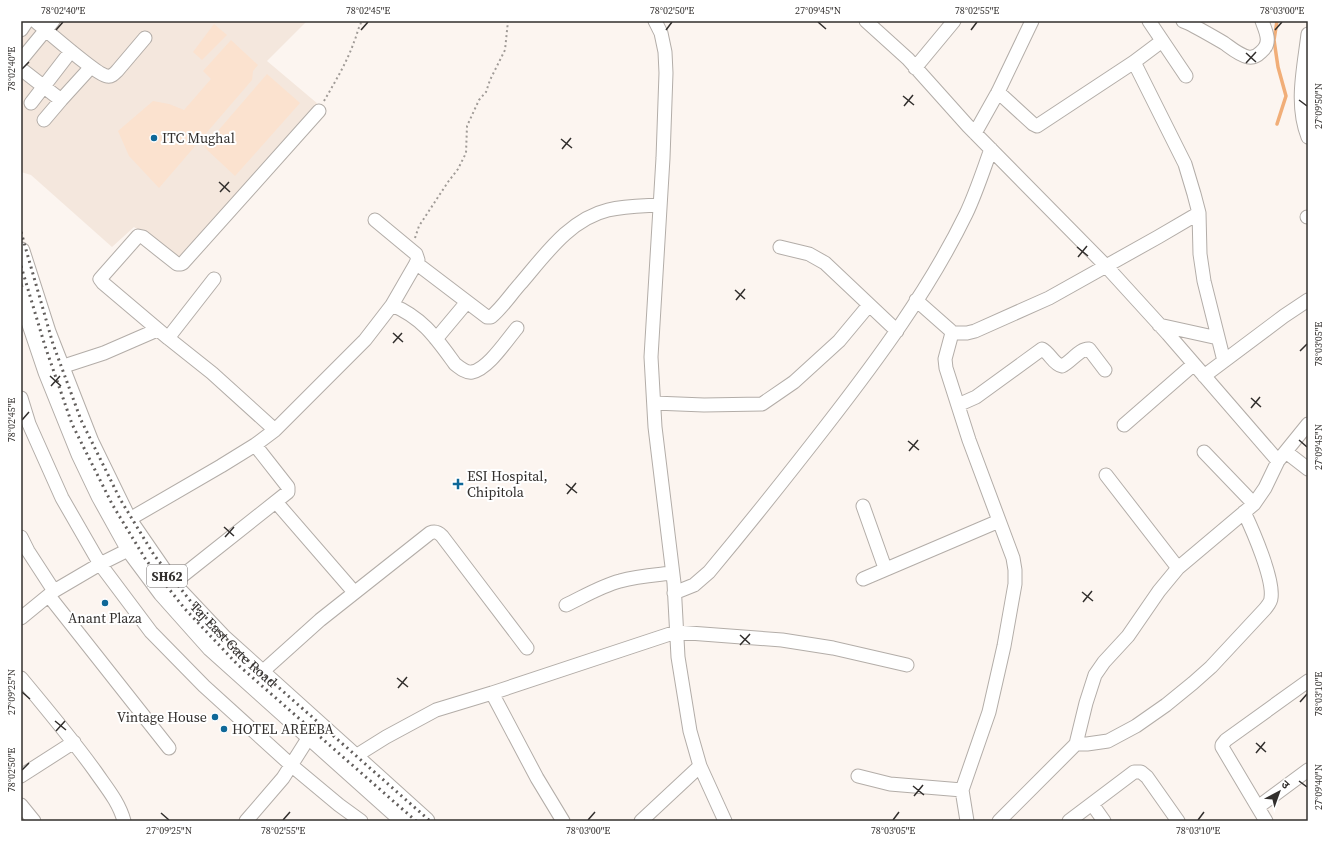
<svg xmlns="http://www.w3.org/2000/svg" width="1329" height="842" font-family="'Source Serif 4','Noto Sans Devanagari',serif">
<rect width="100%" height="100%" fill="#fcf5f0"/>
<path fill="#f4e7dd" d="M21,21H307L267,61L318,104L179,259L134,227L112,247L31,175L21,172Z"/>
<path fill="#fbe2cf" d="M214,24L227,35L202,60L193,52Z
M231,40L258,65L253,71L252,80L159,188L129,156L118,131L153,101L169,104L184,110L211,79L203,71Z
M267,74L300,103L235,176L204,147Z"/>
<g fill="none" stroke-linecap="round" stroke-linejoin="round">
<path stroke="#f1ae78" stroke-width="3.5" d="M1277,124L1286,96L1278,67L1274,40L1277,21"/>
<defs>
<path id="minor" d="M35,21C46,30 97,75 107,76C111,77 114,74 117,71L145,38
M655,21L661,33L665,52L666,73L663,158L651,357L655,427L674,583L678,657L690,731L700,766L725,821
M866,21L908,59L968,126L1106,266L1168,334L1278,461
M1149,21L1186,76
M1183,21L1188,23C1200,29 1212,36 1224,43C1231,48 1239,55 1248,57C1253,58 1257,56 1261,52C1272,43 1266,32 1262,21
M21,30L27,21
M1308,34C1304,68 1295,104 1308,137
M21,60L53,21
M915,68L954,21
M21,69L61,100L91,67
M998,92L1033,124L1037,126L1134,62L1162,41
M31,103L71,51
M44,120L61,100
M975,133L998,92L1032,21
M1199,213L1200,254L1204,281L1224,361
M1307,217H1308
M780,247L809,254L825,263L897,331
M416,263L487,317H491C502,308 511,294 521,283C545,255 570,219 608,210C625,206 642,206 659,205
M916,300L950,330L952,333L945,359L946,368L969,440L1013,558L1015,570V584L1004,646L989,712L962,790L967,821
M392,305C423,318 436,338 455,364C460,368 466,373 472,372C488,369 506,341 517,328
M1159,325L1218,338
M952,333H967L975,331L1049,298L1158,237L1199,213L1194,194L1185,164L1134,62
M168,338L214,279
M436,339L467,302
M61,367L104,353L157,330
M1204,376L1284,316L1308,300
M21,398L29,424L62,498L100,564L151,632L204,686L291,765L339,805L361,821
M654,403L704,405L762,404L794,382L839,341L869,305
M958,405L976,397L1042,349C1050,353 1053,364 1062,366C1071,362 1080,348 1089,349L1105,370
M1124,425L1194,364
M275,430L212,373L168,338L103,283L100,279L138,236L143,237L177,264H181L183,263L319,111
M1204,452L1254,504
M1286,452L1308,469
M1106,475L1178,568
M276,502L354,592
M863,506L885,568
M128,520L221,466L255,445L275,430L365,340L392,305L418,260L416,254L375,220
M21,537L28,551L54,591
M863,579L999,521
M172,584L288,492V487L255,445
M674,593L694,585L709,572C749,524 788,475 826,426C878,359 929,290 966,214C976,193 983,171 991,149
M49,596L169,748
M566,605C583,597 601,586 620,581C637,576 655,575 672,573
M21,618L54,591L100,564L138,545
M261,673L320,620L430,533C435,531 438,532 442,536L527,648
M21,678C46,708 72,739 95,771C106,787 119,802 124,821
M492,693L537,778L563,821
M1076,744H1087L1108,741L1136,726L1166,705L1193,683L1211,667L1265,609C1268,605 1271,602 1271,598C1274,579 1253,531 1244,512
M354,757L386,737L436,710L492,693L676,632L782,640L833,648L907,665
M21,776L74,742
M858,776L890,784L962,790
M1092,804L1104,821
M21,805L34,821
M1258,807L1308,770
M246,821L283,778L309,737
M641,821L700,766
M999,821L1076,744L1086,703L1095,675L1104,662L1128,636L1159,591L1178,568L1254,504L1265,488L1278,461L1308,424
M1069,821L1134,772H1141L1147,777L1178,821
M1266,821L1222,747V745L1226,740L1308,681"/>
<path id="major" d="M21,251L47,332L90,442L128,520L172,584L223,638L426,821
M21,295L47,372L80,454L100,496L130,550L162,593L211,648L404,821"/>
</defs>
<use href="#minor" stroke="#b3ada8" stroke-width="15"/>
<use href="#major" stroke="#b3ada8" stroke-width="19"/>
<path stroke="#a09b97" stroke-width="2" stroke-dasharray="2 3" stroke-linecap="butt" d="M324,101C335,82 347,62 354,42C357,35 358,28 362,21
M415,238L419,226L448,182L458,169L466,153L467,126L479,100L486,92L490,80L505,50L508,21"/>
<use href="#minor" stroke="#fff" stroke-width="13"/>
<use href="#major" stroke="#fff" stroke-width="17"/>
<g stroke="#625e5c" stroke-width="3" stroke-dasharray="2 4" stroke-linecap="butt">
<path id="s1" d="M21,232L53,344L81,420L120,499L154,555L192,603L244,657L430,821"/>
<path d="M21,266L45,346L72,424L112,504L146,560L185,609L237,664L416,821"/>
</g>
</g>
<path fill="none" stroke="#322f2d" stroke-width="1.5" d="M818,22L826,29M56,30L63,22M361,30L368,22M666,30L672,22M971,30L977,22M1275,30L1282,22M1246,53L1256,62M1246,63L1256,52M22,69L29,62M903,96L914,105M1299,100L1307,106M904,106L913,95M561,139L572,148M562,149L571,138M219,182L230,192M220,192L229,182M1077,247L1088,256M1078,257L1087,246M735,290L745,299M736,300L745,289M393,333L403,342M393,343L402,333M1300,351L1307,344M50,376L61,386M51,386L60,376M1251,398L1261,407M1251,408L1260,397M22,420L29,412M1299,440L1307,447M908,441L919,450M909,451L918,440M566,484L577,493M567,494L576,483M224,527L234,536M225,537L234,527M1082,592L1093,601M1083,602L1092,591M740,635L750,644M740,645L750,634M397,678L408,687M398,688L407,677M22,692L30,699M1300,702L1307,694M55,721L66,730M56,731L65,721M1256,743L1266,752M1256,753L1265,742M22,770L29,763M1299,781L1307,787M913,786L924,795M914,796L923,785M161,813L169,820M283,820L290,812M588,820L595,812M893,820L899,812M1198,820L1204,812"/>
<g fill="#0f6898" stroke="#fff" stroke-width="1.5">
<circle cx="154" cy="138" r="4"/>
<path d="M456 478h4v4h4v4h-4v4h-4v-4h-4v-4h4z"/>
<circle cx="105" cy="603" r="4"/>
<circle cx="215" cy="717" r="4"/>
<circle cx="224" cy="729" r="4"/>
</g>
<g text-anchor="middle" stroke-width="4" stroke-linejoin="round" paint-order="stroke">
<rect fill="#fff" stroke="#706d6c" stroke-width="1" x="147" y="565" width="40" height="22" rx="3"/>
<g font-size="13" font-weight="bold" fill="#322f2d">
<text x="167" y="581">SH62</text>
</g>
<g font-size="14" fill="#322f2d" stroke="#fff" text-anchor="start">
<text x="162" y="143">ITC Mughal</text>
<text x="467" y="481">ESI Hospital,<tspan x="467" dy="16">Chipitola</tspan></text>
<text x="105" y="623" text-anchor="middle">Anant Plaza</text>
<text x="207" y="722" text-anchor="end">Vintage House</text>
<text x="232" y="734">HOTEL AREEBA</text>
</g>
<g font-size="14" fill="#322f2d" stroke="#fff">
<text dy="5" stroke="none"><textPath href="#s1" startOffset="471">Taj East Gate Road</textPath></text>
</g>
</g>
<rect width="1329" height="842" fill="none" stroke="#ffffff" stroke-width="44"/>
<g transform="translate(1279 792) rotate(41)" stroke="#ffffff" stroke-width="3" paint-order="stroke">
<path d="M0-3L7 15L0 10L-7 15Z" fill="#322f2d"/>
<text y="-6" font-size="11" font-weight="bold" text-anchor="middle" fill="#322f2d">उ</text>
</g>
<rect x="22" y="22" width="1285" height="798" fill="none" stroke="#322f2d" stroke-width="1.5"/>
<g font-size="10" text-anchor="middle" fill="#322f2d">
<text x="63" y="14">78°02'40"E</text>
<text x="368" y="14">78°02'45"E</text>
<text x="672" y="14">78°02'50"E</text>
<text x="818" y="14">27°09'45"N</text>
<text x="977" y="14">78°02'55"E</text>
<text x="1282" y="14">78°03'00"E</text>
<text transform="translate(11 69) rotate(-90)" y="4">78°02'40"E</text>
<text transform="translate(1318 106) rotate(-90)" y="4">27°09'50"N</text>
<text transform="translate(1318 344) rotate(-90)" y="4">78°03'05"E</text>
<text transform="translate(11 420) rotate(-90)" y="4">78°02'45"E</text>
<text transform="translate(1318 447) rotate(-90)" y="4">27°09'45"N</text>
<text transform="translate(11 692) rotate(-90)" y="4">27°09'25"N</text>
<text transform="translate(1318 694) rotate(-90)" y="4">78°03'10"E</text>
<text transform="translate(11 770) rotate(-90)" y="4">78°02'50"E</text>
<text transform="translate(1318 787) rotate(-90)" y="4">27°09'40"N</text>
<text x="169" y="834">27°09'25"N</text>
<text x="283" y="834">78°02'55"E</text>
<text x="588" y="834">78°03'00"E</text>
<text x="893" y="834">78°03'05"E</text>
<text x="1198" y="834">78°03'10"E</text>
</g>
</svg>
